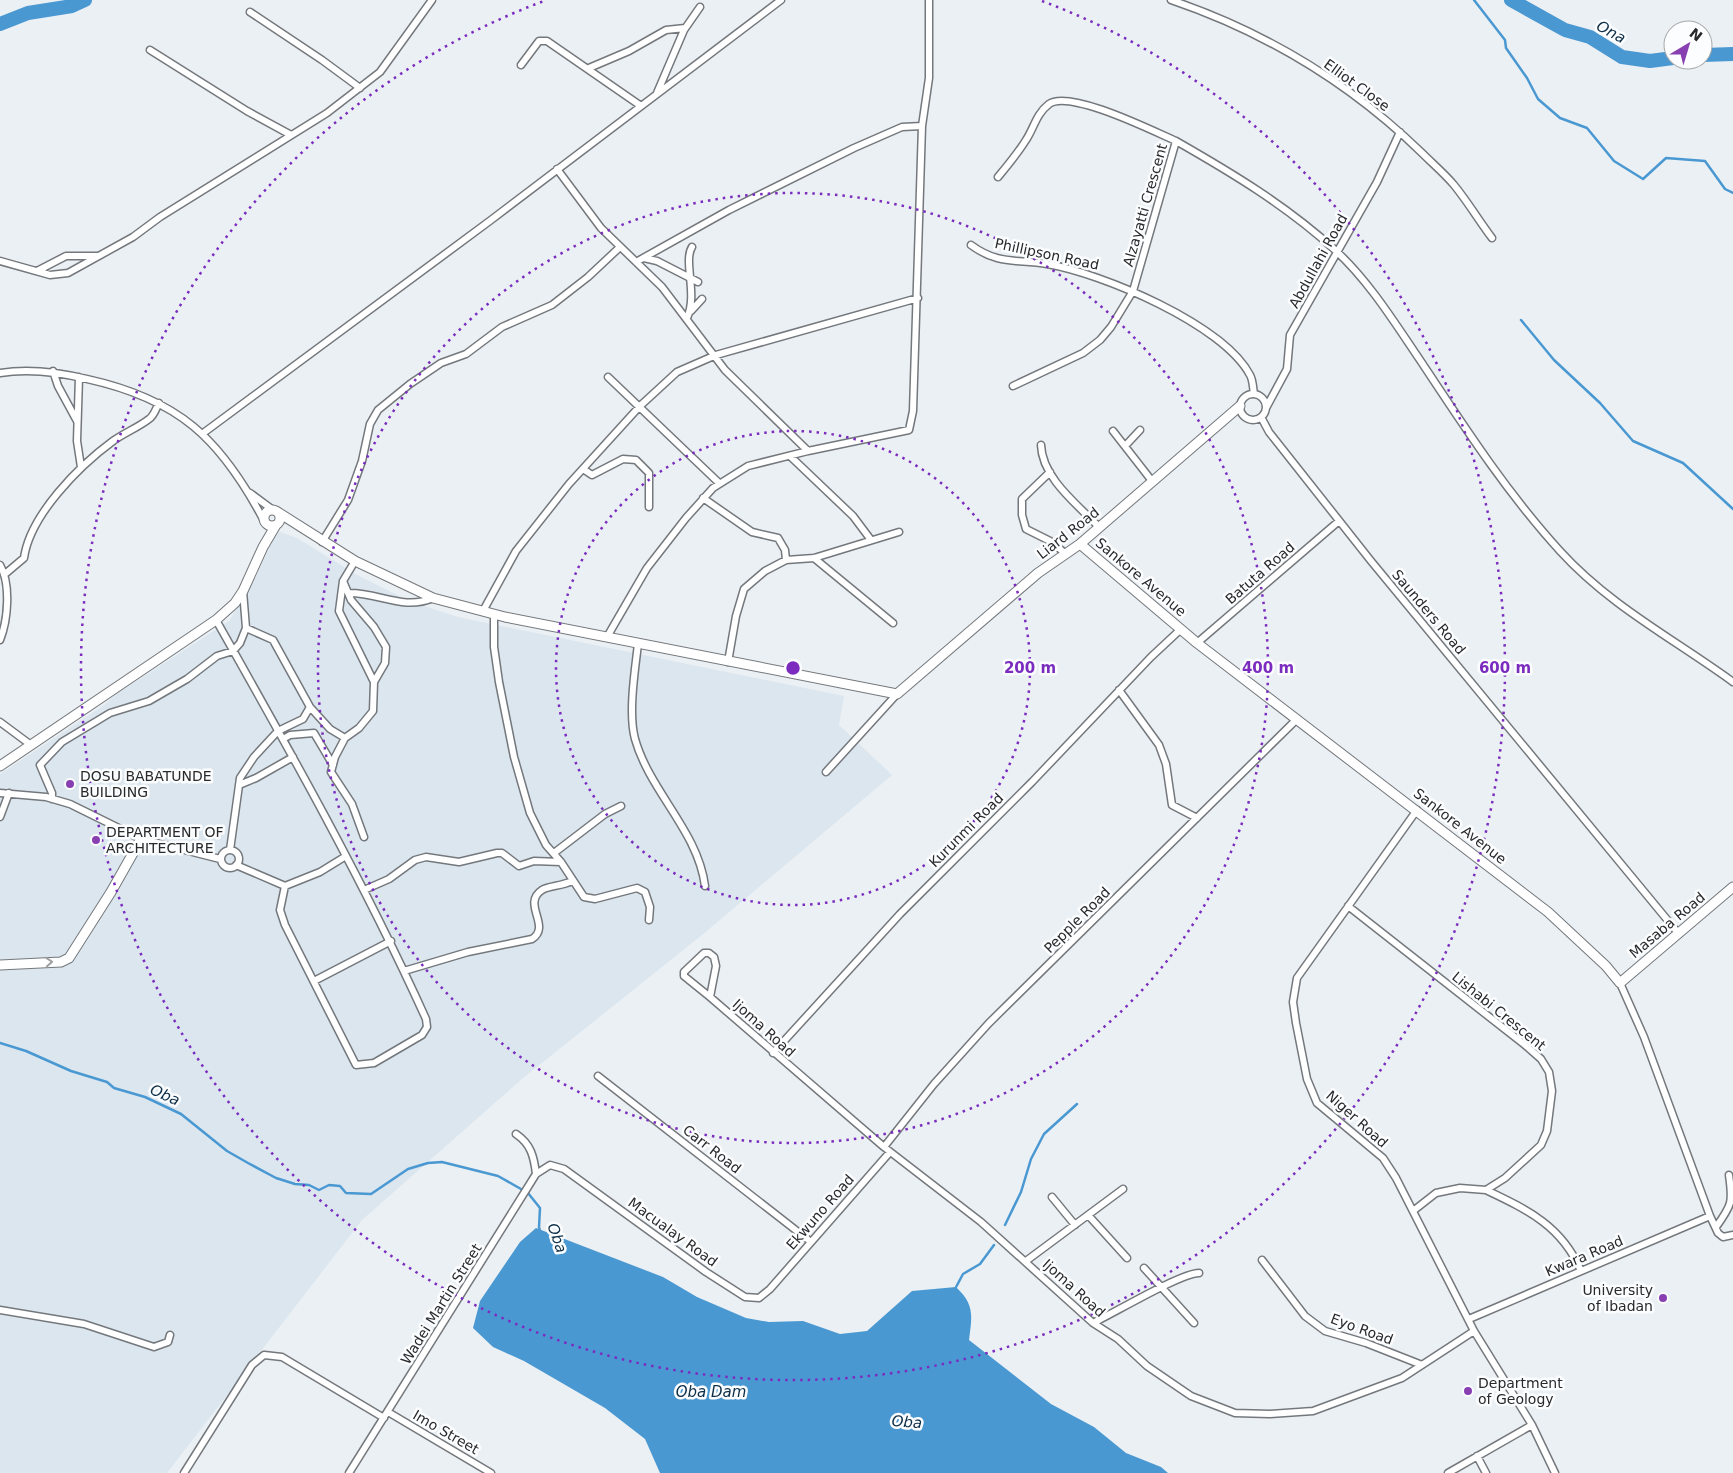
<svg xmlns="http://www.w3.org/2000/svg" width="1733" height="1473" font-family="'DejaVu Sans',sans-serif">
<rect width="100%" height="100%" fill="#ebf0f4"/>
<path fill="#dbe6ef" d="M280,532L297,538L357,575L409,601L458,617L844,696L839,725L892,775L702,935L523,1078L362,1220L167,1473H0V774L104,705L115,695L229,621L252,585L275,535Z"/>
<path fill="#4a98d2" d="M536,1228L663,1277L697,1297L746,1318L769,1322L803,1321L840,1334L867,1331L912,1291L956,1287C975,1305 972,1316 969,1340L1051,1404L1094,1427L1126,1453L1161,1467L1168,1473H660L645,1439L605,1408L524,1361L493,1347L473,1328L480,1301L520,1242Z"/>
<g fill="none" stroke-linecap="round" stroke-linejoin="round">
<path stroke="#4a98d2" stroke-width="2.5" d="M1474,0L1505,40L1506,48L1527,78L1538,99L1560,118L1587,128L1614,161L1643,179L1666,158L1705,161L1725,189L1733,193
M1521,320L1554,360L1600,403L1633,441L1683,463L1733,509
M0,1043L26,1051L71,1071L107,1082L114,1088L145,1097L181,1114L227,1151L248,1163L276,1178L295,1184L309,1185L319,1190L329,1185L340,1186L346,1193L371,1194L408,1169L428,1163L442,1162L498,1176L528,1193L540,1208L539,1227L540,1231
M1005,1225L1021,1192L1031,1159L1044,1134L1077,1104
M955,1289L963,1274L980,1264L994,1245"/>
<path stroke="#4a98d2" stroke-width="14" d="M1511,0L1565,30L1590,37L1622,57L1650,61L1673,58
M0,24L28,13L72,6L85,0
M1703,55L1733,54"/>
<defs>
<path id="street" d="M1171,0C1265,32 1351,84 1422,153C1433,164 1445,174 1454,185C1468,202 1479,221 1492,238
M250,12L322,60L360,88
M150,50L247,111L291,135
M521,65L539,41H547L641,106
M589,68L629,51L666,30L685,28
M657,93L684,30L700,7
M922,126L929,78V0
M557,169L601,228L662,287L725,370L808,451
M998,177C1008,165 1018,153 1026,140C1034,128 1036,114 1049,104C1069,89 1153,131 1176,141
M971,245C998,265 1016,259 1047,264C1101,273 1223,324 1250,375C1253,380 1253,388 1254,394
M644,258L657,261L698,282
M0,261L50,275L68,273L133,237L160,217L327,113L380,72L432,0
M37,271L66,256H97
M691,311L702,299
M687,318C698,295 683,261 692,247
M53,371L58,386L77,421
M0,373C30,368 58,372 87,379C178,399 220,438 263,519
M79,377L77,441L81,467
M608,377L719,483
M1013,386L1083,353L1100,340L1111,327L1133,291L1176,141C1232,173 1287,206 1335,250C1370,282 1396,325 1422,363C1465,428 1508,494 1560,551C1610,606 1674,639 1733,682
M1240 407a13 13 0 1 1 26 0a13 13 0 1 1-26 0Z
M1266,408L1287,369L1290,335L1377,182L1400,132
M1261,417L1269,432L1371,561L1679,934
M1113,431L1152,481
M202,434L491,220L781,0
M1041,445C1042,478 1078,505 1099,527
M1126,445L1140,430
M790,456L853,516L871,540
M583,469L592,475L623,459L636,460L649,473V507
M1050,472L1022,499V515L1026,529L1050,541L1066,554
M250,493L273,510
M703,498L752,532L778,538L785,550L786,560
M322,542L348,500L362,461L370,424L378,410L410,384L441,363L466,354L502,327L552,305L588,277L620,247
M814,558L893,623
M0,565C11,584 8,620 0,640
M5,574L24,558C30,515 79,466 113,441C124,433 139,427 149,419C154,416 156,408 159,403
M343,581L351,600L374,627L386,647L385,663L374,682
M348,593C378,592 403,611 433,598
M483,611L516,551L569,484L640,406L677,372L716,355L918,298
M494,614V647L499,682L514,757L530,813L546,845L561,862L584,897L595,899L637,888L645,892L650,907L649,920
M216,620C290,751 364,882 426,1019L427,1027L422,1035L374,1063L356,1065L285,925L280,910L285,886
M246,628L273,640L310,707L330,729L345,738L359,728L373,711L374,682L339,611L343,581L355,561
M607,637L647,568L686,518L713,488L748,466L808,451L909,430L913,411L922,126L902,127L854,148L729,210L636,262
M1197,643L1339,521
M638,644C635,670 628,713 635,739C650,792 698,831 705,886
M728,662L736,616L744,589L765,571L786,560L814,558L899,532
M1119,690L1159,745L1166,764L1172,805L1197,818
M0,722L31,745
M345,738L335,757L331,772L352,804L364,837
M283,739L290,735L314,733L333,765
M826,772L897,694
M239,785L256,778L293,757
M0,793L46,797L70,804L141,839L220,859
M52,799V793L40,765L62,742L110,713L149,701L187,679L217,656L233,651L240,643L246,628L243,591
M1417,810L1297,978L1293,1002L1296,1023L1307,1079L1317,1103L1383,1158L1396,1178L1474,1331L1532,1425L1555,1473
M0,817L9,793
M221 859a9 9 0 1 1 18 0a9 9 0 1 1-18 0Z
M230,850L240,778L254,757L278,731L303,719L310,707
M554,853L605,814L621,806
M236,865L285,886L320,872L346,856
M364,890L389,879L415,860L426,857L459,862L497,853H502L519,866L534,861L561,862
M1348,906L1525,1045L1541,1059L1549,1072L1552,1091L1547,1131L1541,1145L1505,1178L1486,1190L1460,1188L1436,1193L1413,1211
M404,971L468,952L532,939C552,926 521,904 542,890C548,886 562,886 572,881
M314,981L391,941
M1620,983L1644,1037L1710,1216L1718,1233L1723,1237L1733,1235
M710,997L684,976V972L704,953H709L714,957L716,966L710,997L884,1147L981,1222L1093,1323L1118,1339L1147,1366L1191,1396L1235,1413L1270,1414L1313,1411L1402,1378L1474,1331
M773,1053L900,914L1032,782L1151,657L1181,629
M598,1076L811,1242
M516,1134C531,1144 534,1157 536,1174
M884,1147L934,1084L989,1023L1297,719
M1486,1190C1528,1210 1562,1226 1581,1271
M1052,1197L1075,1225
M1088,1215L1127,1258
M1716,1227C1732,1205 1733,1202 1729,1175
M1262,1260L1305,1316L1325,1331L1366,1343L1422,1365
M1026,1261L1123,1189
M1144,1268L1194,1323
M0,1310L84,1324L154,1347L168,1342L170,1335
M1469,1319L1710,1216
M1093,1323C1114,1313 1181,1273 1199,1273
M388,1412L491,1473
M1477,1456L1486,1473
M184,1473L252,1365L264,1355L282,1357L384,1418
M349,1473L536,1174L550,1165L564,1169L706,1272L745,1297L759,1298L770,1289L890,1152
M1448,1473L1532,1425"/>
<path id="secondary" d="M264 518a8 8 0 1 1 16 0a8 8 0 1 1-16 0Z
M276,511L355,561L433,598L505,617L897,694L1038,573L1080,544L1240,406
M1080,544L1197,643L1548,912L1606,966L1620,983L1733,887
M0,766L216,620L235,603L243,591L263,547L276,525
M0,965L61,962L69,958L111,892L141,839"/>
</defs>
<use href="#street" stroke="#74787c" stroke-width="9"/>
<use href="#secondary" stroke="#74787c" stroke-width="11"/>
<use href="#street" stroke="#fff" stroke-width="6"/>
<use href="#secondary" stroke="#fff" stroke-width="9"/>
</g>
<defs><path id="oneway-chevron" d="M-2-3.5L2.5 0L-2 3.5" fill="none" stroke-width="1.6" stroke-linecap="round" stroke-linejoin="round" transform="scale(1.25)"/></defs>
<use stroke="#9e9fa0" href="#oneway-chevron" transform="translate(49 962) rotate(-4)"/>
<g fill="none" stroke="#7b2cbf" stroke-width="2.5" stroke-dasharray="2.5 5">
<circle cx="793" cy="668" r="237"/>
<circle cx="793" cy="668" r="475"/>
<path d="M1042 1A712 712 0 1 1 544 1"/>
</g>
<g fill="#883fb1" stroke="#fbfdfe" stroke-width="2">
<circle cx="70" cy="784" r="5"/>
<circle cx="96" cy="840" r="5"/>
<circle cx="1663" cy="1298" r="5"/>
<circle cx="1468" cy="1391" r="5"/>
</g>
<g text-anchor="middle" stroke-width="5" stroke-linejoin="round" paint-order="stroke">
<g font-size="14" fill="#27292b" stroke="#fbfdfe">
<text transform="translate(1357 85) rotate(36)" y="5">Elliot Close</text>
<text transform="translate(1145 205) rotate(-74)" y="5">Alzayatti Crescent</text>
<text transform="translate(1047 254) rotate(12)" y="5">Phillipson Road</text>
<text transform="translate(1318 261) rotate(-61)" y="5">Abdullahi Road</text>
<text transform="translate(1068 533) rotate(-38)" y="5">Liard Road</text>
<text transform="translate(1260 573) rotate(-41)" y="5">Batuta Road</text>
<text transform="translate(1141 577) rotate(40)" y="5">Sankore Avenue</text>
<text transform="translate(1429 612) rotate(50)" y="5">Saunders Road</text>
<text transform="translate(1460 826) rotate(38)" y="5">Sankore Avenue</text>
<text transform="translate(966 830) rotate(-45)" y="5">Kurunmi Road</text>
<text transform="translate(1077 920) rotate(-45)" y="5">Pepple Road</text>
<text transform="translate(1667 925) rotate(-40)" y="5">Masaba Road</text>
<text transform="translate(1499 1011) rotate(39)" y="5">Lishabi Crescent</text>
<text transform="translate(764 1028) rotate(42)" y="5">Ijoma Road</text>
<text transform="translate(1357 1119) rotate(42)" y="5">Niger Road</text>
<text transform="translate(712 1149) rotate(38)" y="5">Carr Road</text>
<text transform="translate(820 1212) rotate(-49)" y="5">Ekwuno Road</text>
<text transform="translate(673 1232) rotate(36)" y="5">Macualay Road</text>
<text transform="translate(1584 1256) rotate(-23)" y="5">Kwara Road</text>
<text transform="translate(1074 1288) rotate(42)" y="5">Ijoma Road</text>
<text transform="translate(441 1304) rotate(-58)" y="5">Wadei Martin Street</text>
<text transform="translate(1362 1329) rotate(20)" y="5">Eyo Road</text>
<text transform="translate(446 1432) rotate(30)" y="5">Imo Street</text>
</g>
<g font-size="14" fill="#27292b" stroke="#fbfdfe" text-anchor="start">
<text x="80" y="781">DOSU BABATUNDE<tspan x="80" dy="16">BUILDING</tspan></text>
<text x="106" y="837">DEPARTMENT OF<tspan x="106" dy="16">ARCHITECTURE</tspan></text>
<text x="1653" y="1295" text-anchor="end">University<tspan x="1653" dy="16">of Ibadan</tspan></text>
<text x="1478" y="1388">Department<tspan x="1478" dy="16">of Geology</tspan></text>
</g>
<g font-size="15" font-style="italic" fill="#0d2e47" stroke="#fbfdfe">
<text transform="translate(1611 32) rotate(29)" y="5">Ona</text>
<text transform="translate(165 1095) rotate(24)" y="5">Oba</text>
<text transform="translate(557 1238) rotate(71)" y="5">Oba</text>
<text x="711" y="1397">Oba Dam</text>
<text transform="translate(907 1422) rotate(5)" y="5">Oba</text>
</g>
</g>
<circle cx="793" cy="668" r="8" fill="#7b2cbf" stroke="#fbfdfe" stroke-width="2.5"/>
<g font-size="15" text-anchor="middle" font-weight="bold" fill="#7b2cbf" stroke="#fbfdfe" stroke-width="5" stroke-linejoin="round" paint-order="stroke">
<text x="1030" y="673">200 m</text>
<text x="1268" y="673">400 m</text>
<text x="1505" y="673">600 m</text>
</g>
<g transform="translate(1688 45) rotate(38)"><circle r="24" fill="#fbfdfe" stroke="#a6a8aa"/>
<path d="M0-4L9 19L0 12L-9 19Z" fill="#883fb1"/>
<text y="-8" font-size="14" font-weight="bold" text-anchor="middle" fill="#27292b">N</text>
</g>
</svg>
